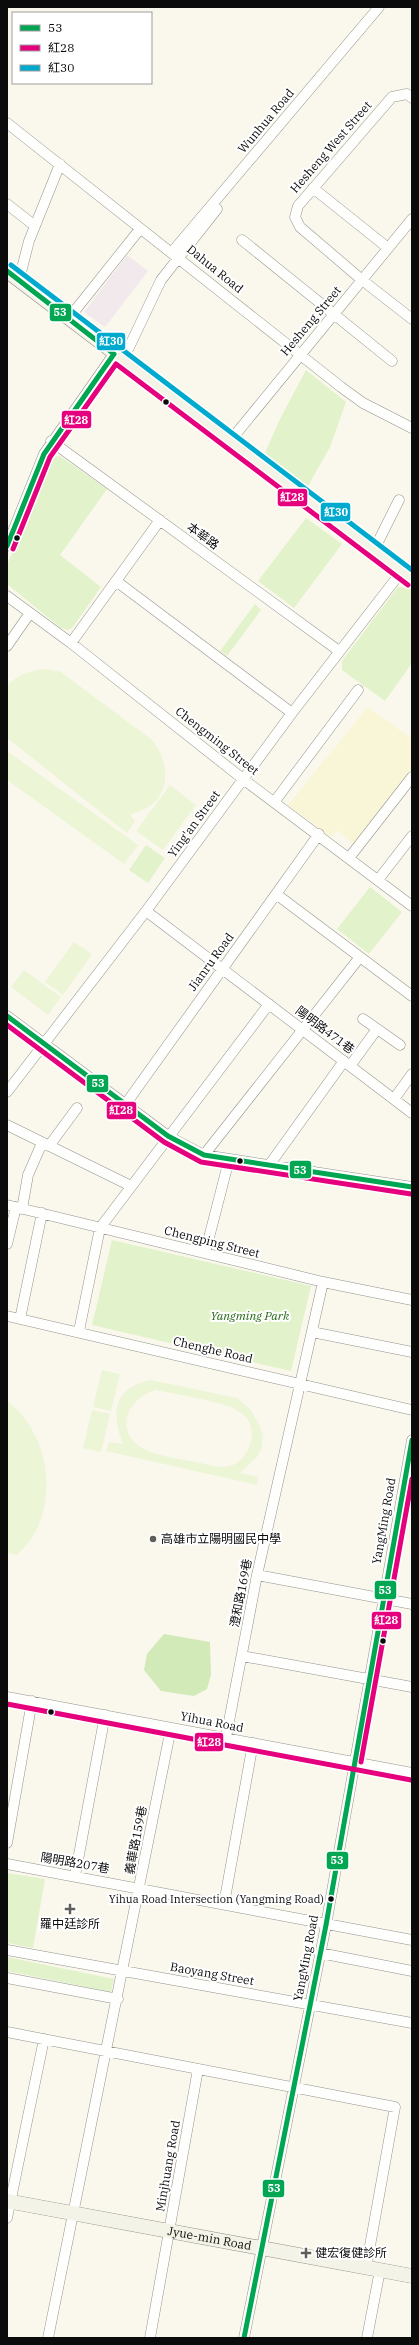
<svg xmlns="http://www.w3.org/2000/svg" width="419" height="2345" font-family="'IBM Plex Serif','Noto Sans TC',serif">
<rect width="100%" height="100%" fill="#faf8ed"/>
<path fill="#f1e9ec" d="M127,255L148,271L105,327L84,312Z"/>
<path fill="#f9f6d8" d="M368,707L412,739V770L353,844L338,830L331,837L288,805Z"/>
<path fill="#e2f2ca" d="M306,370L346,402L330,447L308,486L265,453L280,419Z
M60,456L107,489L60,555L101,587L73,627L68,630L61,628L7,584V565L47,465L52,457Z
M306,518L342,544L294,608L258,581Z
M398,587L412,588V663L385,701L342,670V661Z
M255,604L261,610L227,656L220,651Z
M146,845L165,858L148,883L129,870Z
M370,887L402,912L369,954L337,929Z
M112,1240L311,1286L291,1371L92,1325Z
M7,1873L45,1879L33,1948L7,1943Z
M7,1957L114,1979L111,1992L7,1971Z"/>
<path fill="#d2eab8" d="M164,1634L210,1642L211,1675L207,1689L194,1696L161,1691L144,1670L147,1654Z"/>
<path fill="#ecf5d5" fill-rule="evenodd" d="M47,669L61,672L152,740C168,759 172,790 150,806C144,810 136,812 130,815L135,821L127,833L7,738V686C18,674 31,670 47,669Z
M7,751L138,845L124,864L7,780Z
M170,785L196,805L163,850L136,831Z
M74,942L92,954L63,995L45,982Z
M24,970L61,997L48,1015L11,987Z
M102,1370L120,1374L111,1411L93,1407Z
M151,1380L237,1398L250,1409L260,1426L263,1436L262,1447L257,1457L240,1473L258,1477L257,1485L106,1451L109,1442L123,1444C111,1413 113,1388 151,1380ZM156,1390C177,1395 228,1401 243,1414C260,1428 250,1461 230,1466C220,1469 210,1465 200,1463C187,1460 151,1455 142,1448C113,1430 128,1398 156,1390Z
M7,1401C48,1431 59,1497 31,1539C27,1545 21,1550 17,1555L7,1553Z
M92,1410L110,1414L101,1452L83,1448Z"/>
<g fill="none" stroke-linecap="round" stroke-linejoin="round">
<defs>
<path id="street" d="M412,98L407,94L392,97L298,206L295,217L300,227L362,280L412,319
M7,123L341,387L363,403L412,428
M313,188L388,248
M7,204L35,226
M242,240L392,361
M172,252L379,7
M19,280L29,241L60,164
M69,318L140,229
M123,360L161,280L217,209
M51,441L339,651
M230,441L412,219
M7,546L44,454L114,354
M374,550L399,500
M116,581L292,713
M7,596L71,643L243,779L412,906
M71,643L160,520
M7,646L30,613
M275,801L358,690
M349,858L412,777
M378,880L412,836
M276,894L412,996
M146,911L412,1113
M7,1016L168,1136L204,1155L412,1187
M363,1019L400,1045
M350,1066L377,1029
M7,1092L146,911L292,713L402,571
M394,1099L412,1074
M125,1105L319,834
M7,1125L131,1186
M49,1146L77,1108
M204,1155L360,957
M270,1164L344,1061
M7,1205L323,1282L412,1300
M22,1209L28,1175L42,1143
M7,1244L16,1207
M205,1253L229,1160
M7,1316L412,1410
M20,1319L42,1213
M79,1331L100,1228L269,1004
M312,1332L412,1352
M257,1575L412,1604
M242,1656L412,1687
M7,1697L412,1773
M226,1737L257,1575L323,1282
M7,1843L32,1701
M7,1864L412,1940
M75,1876L105,1715
M224,1904L253,1743
M7,1950L412,2023
M320,1953L412,1971
M7,1978L118,1999
M7,2032L395,2107L366,2268
M7,2218L44,2039
M48,2338L171,1728
M150,2338L198,2069
M244,2338L326,1925L412,1440
M367,2338L380,2270"/>
<g id="secondary">
<path d="M7,271L412,579"/>
<path id="s1" d="M7,2201L412,2276"/>
</g>
</defs>
<use href="#street" stroke="#93928d" stroke-width="11"/>
<use href="#secondary" stroke="#898883" stroke-width="15"/>
<use href="#street" stroke="#fefefc" stroke-width="10"/>
<use href="#secondary" stroke="#f4f3e7" stroke-width="14"/>
<defs>
<path id="bus-1" d="M7,271L114,354
M7,546L44,454L114,354
M7,1016L168,1136L204,1155L412,1187
M244,2338L326,1925L412,1440"/>
<path id="bus-2" d="M13,549L50,457L116,364L408,585
M7,1025L164,1142L201,1162L411,1194
M7,1704L411,1780
M361,1762L412,1479"/>
<path id="bus-3" d="M11,265L412,570"/>
</defs>
<use href="#bus-1" stroke="#fff" stroke-width="8"/>
<use href="#bus-2" stroke="#fff" stroke-width="8"/>
<use href="#bus-3" stroke="#fff" stroke-width="8"/>
<use href="#bus-1" stroke="#00a651" stroke-width="5"/>
<use href="#bus-2" stroke="#e5007d" stroke-width="5"/>
<use href="#bus-3" stroke="#00a9ce" stroke-width="5"/>
</g>
<g fill="#0b0b0b" stroke="#fff" stroke-width="1.5">
<circle cx="166" cy="402" r="3.5"/>
<circle cx="17" cy="538" r="3.5"/>
<circle cx="240" cy="1161" r="3.5"/>
<circle cx="383" cy="1641" r="3.5"/>
<circle cx="51" cy="1712" r="3.5"/>
<circle cx="331" cy="1899" r="3.5"/>
</g>
<g fill="#5f5e5a" stroke="#fff" stroke-width="1.5">
<circle cx="153" cy="1539" r="4"/>
<path d="M68 1903h4v4h4v4h-4v4h-4v-4h-4v-4h4z"/>
<path d="M304 2247h4v4h4v4h-4v4h-4v-4h-4v-4h4z"/>
</g>
<g text-anchor="middle" stroke-width="4" stroke-linejoin="round" paint-order="stroke">
<g font-size="11" fill="#0b0b0b" stroke="#fff" text-anchor="end">
<text x="324" y="1903">Yihua Road Intersection (Yangming Road)</text>
</g>
<g font-size="12" fill="#0b0b0b" stroke="#fff">
<text transform="translate(266 121) rotate(-50)" y="4">Wunhua Road</text>
<text transform="translate(331 147) rotate(-49)" y="4">Hesheng West Street</text>
<text transform="translate(215 269) rotate(39)" y="4">Dahua Road</text>
<text transform="translate(311 321) rotate(-50)" y="4">Hesheng Street</text>
<text transform="translate(203 536) rotate(36)" y="4">本華路</text>
<text transform="translate(217 741) rotate(38)" y="4">Chengming Street</text>
<text transform="translate(194 824) rotate(-54)" y="4">Ying'an Street</text>
<text transform="translate(211 962) rotate(-54)" y="4">Jianru Road</text>
<text transform="translate(325 1030) rotate(37)" y="4">陽明路471巷</text>
<text transform="translate(212 1242) rotate(14)" y="4">Chengping Street</text>
<text transform="translate(213 1350) rotate(13)" y="4">Chenghe Road</text>
<text transform="translate(384 1521) rotate(-80)" y="4">YangMing Road</text>
<text transform="translate(241 1593) rotate(-79)" y="4">澄和路169巷</text>
<text transform="translate(212 1722) rotate(11)" y="4">Yihua Road</text>
<text transform="translate(136 1840) rotate(-79)" y="4">義華路159巷</text>
<text transform="translate(75 1863) rotate(10)" y="4">陽明路207巷</text>
<text transform="translate(306 1958) rotate(-79)" y="4">YangMing Road</text>
<text transform="translate(212 1974) rotate(10)" y="4">Baoyang Street</text>
<text transform="translate(168 2166) rotate(-80)" y="4">Minjhuang Road</text>
<text dy="4" stroke="none"><textPath href="#s1" startOffset="206">Jyue-min Road</textPath></text>
</g>
<g font-size="12" font-style="italic" fill="#266816" stroke="#fff">
<text x="250" y="1320">Yangming Park</text>
</g>
<g font-size="12" fill="#0b0b0b" stroke="#fff" text-anchor="start">
<text x="161" y="1543">高雄市立陽明國民中學</text>
<text x="70" y="1928" text-anchor="middle">羅中廷診所</text>
<text x="315" y="2257">健宏復健診所</text>
</g>
</g>
<g stroke="#fff" stroke-width="1.5">
<rect x="49" y="303" width="23" height="19" rx="4" fill="#00a651"/>
<rect x="96" y="332" width="30" height="19" rx="4" fill="#00a9ce"/>
<rect x="61" y="410" width="31" height="19" rx="4" fill="#e5007d"/>
<rect x="277" y="488" width="31" height="19" rx="4" fill="#e5007d"/>
<rect x="320" y="502" width="31" height="20" rx="4" fill="#00a9ce"/>
<rect x="86" y="1074" width="23" height="19" rx="4" fill="#00a651"/>
<rect x="106" y="1101" width="31" height="19" rx="4" fill="#e5007d"/>
<rect x="289" y="1160" width="23" height="19" rx="4" fill="#00a651"/>
<rect x="374" y="1580" width="23" height="20" rx="4" fill="#00a651"/>
<rect x="371" y="1611" width="31" height="19" rx="4" fill="#e5007d"/>
<rect x="194" y="1732" width="30" height="20" rx="4" fill="#e5007d"/>
<rect x="326" y="1851" width="23" height="19" rx="4" fill="#00a651"/>
<rect x="262" y="2179" width="23" height="19" rx="4" fill="#00a651"/>
</g>
<g font-size="11" text-anchor="middle" font-weight="bold" fill="#fff">
<text x="60" y="316">53</text>
<text x="111" y="345">紅30</text>
<text x="76" y="424">紅28</text>
<text x="292" y="501">紅28</text>
<text x="336" y="516">紅30</text>
<text x="98" y="1087">53</text>
<text x="121" y="1114">紅28</text>
<text x="300" y="1174">53</text>
<text x="385" y="1594">53</text>
<text x="386" y="1624">紅28</text>
<text x="209" y="1746">紅28</text>
<text x="337" y="1864">53</text>
<text x="274" y="2192">53</text>
</g>
<rect width="419" height="2345" fill="none" stroke="#0b0b0b" stroke-width="16"/>
<rect x="12" y="12" width="140" height="72" fill="#ffffff" stroke="#9d9d9d"/>
<rect x="20" y="25" width="20" height="6" fill="#00a651" stroke="#9d9d9d"/>
<text x="48" y="32" font-size="12" fill="#0b0b0b">53</text>
<rect x="20" y="45" width="20" height="6" fill="#e5007d" stroke="#9d9d9d"/>
<text x="48" y="52" font-size="12" fill="#0b0b0b">紅28</text>
<rect x="20" y="65" width="20" height="6" fill="#00a9ce" stroke="#9d9d9d"/>
<text x="48" y="72" font-size="12" fill="#0b0b0b">紅30</text>
</svg>
